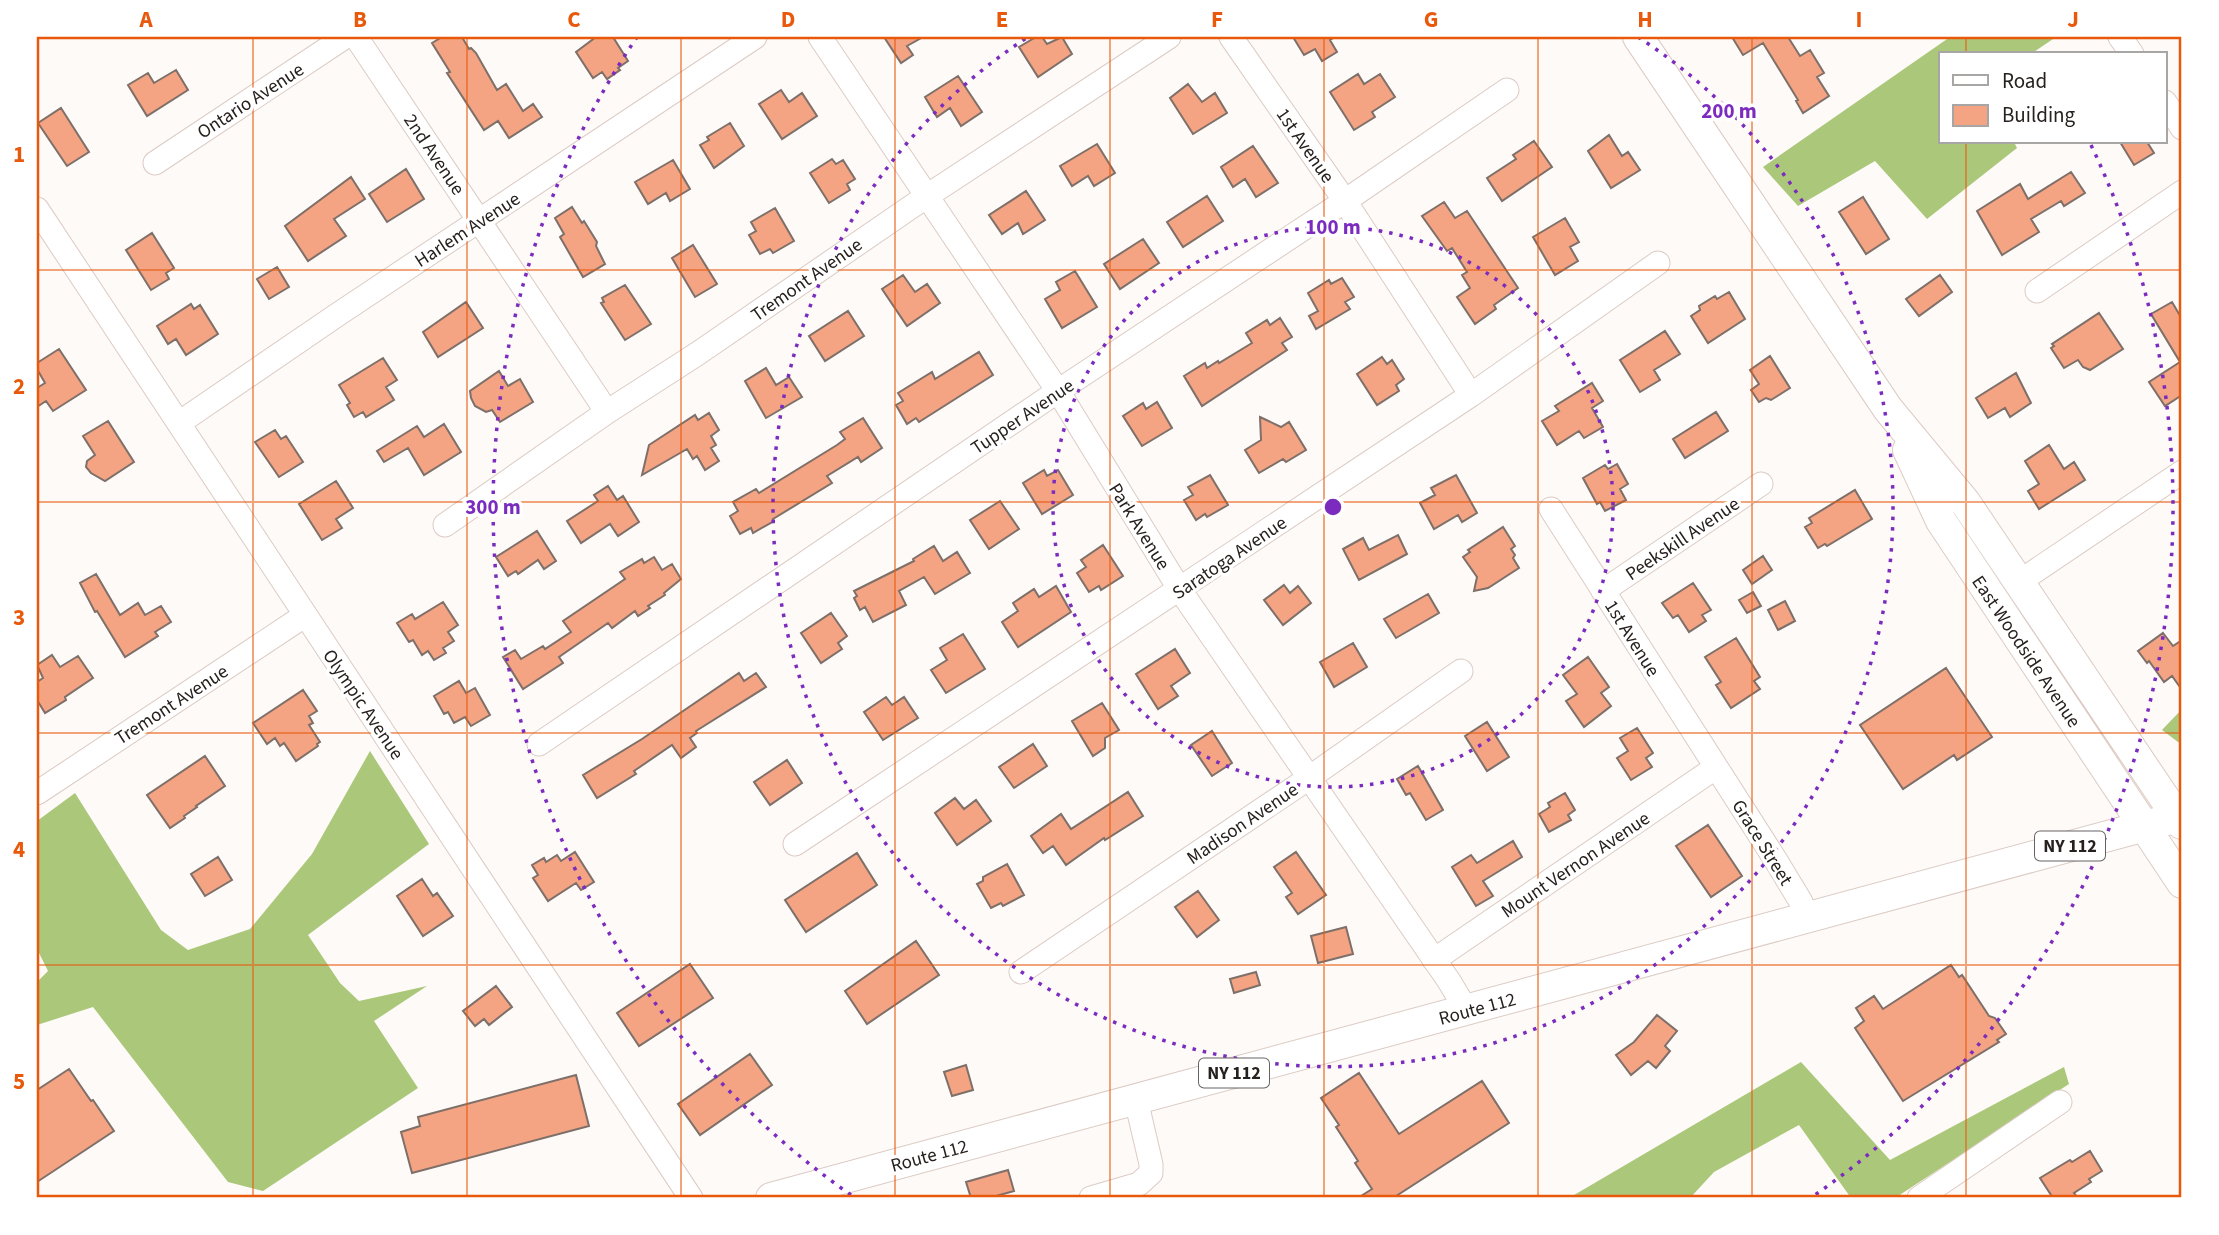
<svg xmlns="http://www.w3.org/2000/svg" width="2219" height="1235" font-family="'Source Sans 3',sans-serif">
<rect width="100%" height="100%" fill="#fdfaf8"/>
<path fill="#abc87a" d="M1950,37H2056L2031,54H1941V142H2014L2017,148L1927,219L1875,161L1798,206L1763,167Z
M2182,709V745L2162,730Z
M370,751L429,844L308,935L340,983L359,1001L427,986L374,1021L418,1088L263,1191L228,1182L93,1007L37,1025V982L48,971L37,949V821L75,793L161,930L188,950L250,929L312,854Z
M1801,1062L1890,1160L2064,1067L2069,1084L1895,1198H1851L1799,1125L1714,1172L1690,1198H1569Z"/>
<path fill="#f4a482" stroke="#7e6f69" stroke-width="2" d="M442,37H462L469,49L471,48L476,53L497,90L506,84L523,111L533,104L542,117L509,138L498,121L484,130L447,73L450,72L432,43Z
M596,37H613L628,61L618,68L620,70L607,79L602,72L593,78L576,52Z
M884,37H923L907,46L913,55L901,63Z
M1036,37H1042L1047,44L1062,37L1072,54L1038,77L1019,47Z
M1293,37H1335L1330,40L1337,52L1322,61L1315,49L1304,55Z
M1732,37H1788L1800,56L1810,50L1824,73L1817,77L1829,96L1803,113L1796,101L1798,100L1763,43L1743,55Z
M176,70L188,90L147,116L128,85L148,73L154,83Z
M1358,74L1364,84L1380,74L1395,97L1372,112L1375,117L1354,130L1330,92Z
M958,76L982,112L961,126L950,108L937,117L925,97Z
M1188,84L1202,102L1215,93L1227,113L1193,134L1170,98Z
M781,90L789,102L802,93L817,116L782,139L759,104Z
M61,108L89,152L67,166L38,123Z
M730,123L744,146L714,168L700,145L709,140L707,137Z
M1609,135L1622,156L1628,152L1640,170L1611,188L1588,151Z
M1534,141L1552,167L1502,201L1487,178L1516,159L1513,155Z
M2120,142H2147L2154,153L2134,165Z
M1097,144L1115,173L1094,186L1088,176L1072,186L1060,166Z
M1253,146L1278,183L1256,197L1245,179L1233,187L1221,167Z
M832,159L836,164L843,160L855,179L847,184L850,190L829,203L810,173Z
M673,160L690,189L670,201L666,193L648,204L635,182Z
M406,169L424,199L387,222L369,194Z
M2071,172L2085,193L2064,206L2061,201L2031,219L2039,232L2002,255L1977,211L2020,184L2028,199Z
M351,177L365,199L334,219L346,236L308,261L285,226Z
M1026,191L1045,220L1023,234L1018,223L1002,234L989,215Z
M1207,196L1223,221L1183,247L1167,222Z
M1863,197L1889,239L1866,254L1839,212Z
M1444,202L1455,218L1467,211L1518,288L1494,305L1496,309L1475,324L1457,297L1470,288L1462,275L1467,272L1452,248L1447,251L1422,216Z
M572,207L582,223L584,221L597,242L596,246L605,264L583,277L560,237L564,234L555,218Z
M775,208L794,241L773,253L770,249L760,254L749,235L756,231L751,222Z
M1565,218L1579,242L1570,247L1578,261L1555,275L1533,237Z
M152,233L174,268L166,273L169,279L151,290L126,250Z
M1143,239L1159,263L1120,289L1104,264Z
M693,245L717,284L695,297L672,258Z
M277,267L289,287L269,299L257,279Z
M1075,271L1097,307L1062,328L1045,299L1060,290L1056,282Z
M903,275L915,292L927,284L940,303L907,326L882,289Z
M1940,275L1952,292L1919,316L1906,299Z
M1342,278L1354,297L1345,302L1350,309L1316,329L1309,316L1318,311L1308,293L1329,280L1331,284Z
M625,285L651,324L625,340L601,303L604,302L602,298Z
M1729,292L1745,319L1708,343L1691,316L1700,310L1699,306L1715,296L1717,299Z
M466,302L483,328L438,357L423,332Z
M2172,302L2182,319V395L2165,406L2149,382L2180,362L2151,314Z
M191,304L194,309L200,305L218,334L186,355L176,339L168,344L157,326Z
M848,311L864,336L825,361L809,336Z
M2099,313L2123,349L2090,370L2083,367L2078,360L2064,368L2051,348L2054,346L2052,344Z
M1280,318L1292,337L1282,343L1287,350L1202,406L1184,376L1205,363L1207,368L1218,361L1219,363L1252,343L1246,333L1267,320L1270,325Z
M1665,331L1680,354L1654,370L1660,380L1640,392L1620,360Z
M59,349L86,390L53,411L46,401L37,407V388L45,383L37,369V363Z
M979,352L993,375L919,422L916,418L907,424L896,405L903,401L898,393L932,372L935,379Z
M1770,356L1790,388L1771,400L1766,398L1759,402L1751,390L1759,384L1750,370Z
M1382,357L1387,364L1392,360L1404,379L1396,385L1399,391L1377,405L1357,374Z
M383,358L397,380L386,387L394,400L366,417L363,412L354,417L347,405L350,403L339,385Z
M766,368L776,385L789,377L802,397L766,418L745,381Z
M499,371L508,386L520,379L533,402L500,422L492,410L486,412L475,406L471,398L470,391Z
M2016,373L2031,403L2010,417L2005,408L1988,418L1976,398Z
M1592,383L1603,401L1592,408L1603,427L1584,438L1579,431L1557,445L1542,421L1559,411L1555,406Z
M1157,402L1172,428L1142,446L1123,416L1143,403L1146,409Z
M1716,412L1728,431L1685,458L1673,439Z
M709,413L719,430L711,436L716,445L711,448L719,461L705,470L697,456L693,459L687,449L642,475L649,445L695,415L698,420Z
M1260,417L1281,427L1289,422L1306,450L1286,462L1283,459L1259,473L1245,450L1261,440Z
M863,418L882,448L861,462L858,457L827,476L832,483L773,519L774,521L753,533L751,528L740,534L730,516L738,511L733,502L756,489L759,493L837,445L845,439L840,432Z
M108,421L134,462L105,481L91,473L86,467L87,461L95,455L83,436Z
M444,424L461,452L424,475L408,448L384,462L377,451L417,426L424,437Z
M275,430L281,439L286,436L303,462L279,477L255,442Z
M2049,445L2064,469L2074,462L2085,480L2039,509L2028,491L2039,484L2025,461Z
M1617,464L1628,484L1620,489L1626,500L1605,511L1600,502L1597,504L1583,478L1605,465L1608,469Z
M1044,470L1047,476L1058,470L1073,495L1042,514L1023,483Z
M1210,475L1228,505L1207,517L1205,514L1196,520L1184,500L1193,495L1188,487Z
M1456,475L1477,513L1462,522L1458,515L1434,529L1420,503L1435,495L1431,488Z
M336,481L353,508L336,519L342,528L322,540L299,504Z
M608,486L617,500L623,496L639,522L618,536L610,524L581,543L567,521L598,501L594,495Z
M1855,490L1872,519L1827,546L1825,544L1818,548L1805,527L1812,523L1809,518Z
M1000,501L1019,529L989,549L970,520Z
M1503,527L1515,546L1511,549L1515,555L1513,558L1519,568L1488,588L1474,591L1477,577L1463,557L1470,552L1468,550Z
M537,531L556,561L544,569L538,560L518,574L516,571L508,576L496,557Z
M1398,535L1407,554L1359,580L1343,549L1363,538L1369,550Z
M1103,545L1123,576L1101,590L1099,586L1089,592L1077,573L1086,567L1081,560Z
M934,546L943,561L957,552L970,573L935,594L924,577L899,591L906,605L873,622L865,607L860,610L854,598L857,596L854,591L914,561L913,559Z
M1763,556L1772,570L1752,584L1743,570Z
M654,557L662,570L672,564L681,579L664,593L665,595L648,606L650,608L638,616L635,611L612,628L608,623L559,657L563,663L523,689L503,657L515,650L521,659L543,646L545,649L571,632L563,621L625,579L620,572L642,559L644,563Z
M96,574L120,615L138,603L145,615L161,606L171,622L155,632L158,636L125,657L97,611L95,612L80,583Z
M1693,583L1711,610L1702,615L1706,621L1689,632L1678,615L1673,618L1662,603Z
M1284,585L1290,593L1298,586L1311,603L1283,625L1264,600Z
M1056,586L1071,612L1018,647L1002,622L1018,611L1013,603L1034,589L1039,597Z
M1753,592L1761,606L1747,613L1739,600Z
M1428,594L1439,613L1396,638L1384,619Z
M1785,601L1795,621L1778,630L1768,610Z
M443,602L458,625L448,632L454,641L443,648L446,653L434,660L428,651L422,655L413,640L409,642L397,623L412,614L415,619Z
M831,613L847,636L838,643L842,649L821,663L801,633Z
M2163,633L2173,646L2182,640V690L2172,676L2164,682L2149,661L2147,663L2138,651Z
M963,634L985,669L946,693L931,670L947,660L940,648Z
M1736,638L1760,677L1754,681L1760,689L1731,708L1716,685L1721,682L1705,657Z
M1353,643L1367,667L1334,687L1320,662Z
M1175,649L1190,673L1171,686L1178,696L1158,709L1136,674Z
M52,655L60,667L78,656L93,678L65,697L66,700L45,713L37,700V682L43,678L37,665Z
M1588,657L1609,687L1601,693L1611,706L1584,727L1566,701L1577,694L1563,675Z
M1946,668L1992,737L1957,760L1954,755L1903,789L1860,725Z
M739,673L744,681L756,673L766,687L696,731L697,733L690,738L696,747L681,758L672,745L634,771L636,774L597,798L583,775L642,739Z
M459,681L466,693L475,688L490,715L471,726L465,717L454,723L448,712L444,714L434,696Z
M303,690L317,711L309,716L313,723L309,725L320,742L317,744L318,746L296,761L284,743L280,746L275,738L267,744L253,723Z
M886,697L892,705L904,697L918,718L883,740L864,712Z
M1102,703L1119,730L1105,738V748L1093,756L1072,721Z
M1487,722L1509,757L1487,771L1465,736Z
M1637,728L1653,753L1646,758L1652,767L1631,780L1617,758L1628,751L1620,738Z
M1212,731L1232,763L1212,776L1191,745Z
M1033,744L1047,766L1014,788L999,767Z
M205,756L225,786L196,806L197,807L184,816L185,818L170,828L147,795Z
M787,760L802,783L770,805L754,782Z
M1418,766L1443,810L1426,820L1410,793L1406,795L1397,779Z
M1128,792L1143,816L1105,840L1104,838L1066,865L1053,846L1043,853L1031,836L1061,814L1071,829Z
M1565,793L1575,810L1568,815L1571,820L1549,832L1539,814L1550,807L1548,803Z
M955,798L964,809L976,800L991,821L957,845L935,813Z
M1708,825L1742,876L1711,897L1676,846Z
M1513,841L1522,857L1483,881L1493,896L1476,906L1452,867L1471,855L1477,863Z
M575,852L594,882L581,890L576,883L548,901L533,878L538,875L532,865L544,858L546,862L557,855L561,861Z
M1296,852L1326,895L1298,914L1286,897L1292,893L1274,867Z
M857,853L877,885L806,932L785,900Z
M218,857L232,880L205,896L191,874Z
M1007,864L1024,895L1003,906L1001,903L991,908L977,884L983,881V877Z
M422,879L433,896L437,893L453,916L423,936L397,896Z
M1198,891L1219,920L1197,937L1175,907Z
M1346,927L1353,954L1318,963L1311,936Z
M916,941L939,975L867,1024L845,991Z
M690,964L713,998L639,1046L617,1013Z
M1951,965L1959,977L1962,975L1989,1016L1995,1018L2006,1034L1997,1040L1999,1042L1903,1101L1855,1028L1864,1021L1856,1008L1874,996L1883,1009Z
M1256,972L1260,985L1234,993L1230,979Z
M496,986L512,1007L489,1025L484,1019L475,1026L463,1011Z
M1657,1015L1677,1031L1665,1046L1670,1051L1656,1068L1648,1061L1631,1075L1616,1055L1634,1042Z
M750,1054L772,1085L700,1135L678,1104Z
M966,1065L973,1090L952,1096L944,1072Z
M69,1069L91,1101L93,1100L114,1131L37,1182V1090Z
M1359,1073L1399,1134L1482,1081L1509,1123L1393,1198H1358L1372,1189L1355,1163L1358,1161L1336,1127L1339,1125L1321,1098Z
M576,1075L589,1126L412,1173L401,1132L420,1126L418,1117Z
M2090,1151L2102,1171L2089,1179L2091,1182L2074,1193L2078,1198H2053L2040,1178L2070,1160L2072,1162Z
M1008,1170L1014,1191L989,1198H971L966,1182Z"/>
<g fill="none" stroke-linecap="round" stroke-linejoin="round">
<defs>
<path id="minor" d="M356,37L607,412
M820,37L1058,391L1180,590L1449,981L1467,1011
M1231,37L1345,201L1471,395
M2120,37L2132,54
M2165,102L2182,128
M155,163L345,37
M37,209L691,1198
M2037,291L2182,192
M179,423L337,315L755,37
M1551,509L1775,859L1801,902L1807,918
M445,525L607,412L697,354L927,196L1169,37
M2019,582L2182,472
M1603,591L1761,484
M539,744L1058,391L1345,201L1507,90
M37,793L304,616
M795,844L1471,395L1658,263
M1434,960L1715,768
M1021,972L1309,778L1461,671
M1091,1198L1139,1184L1151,1173V1164L1136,1100
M1919,1198L2060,1102"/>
<path id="major" d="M1638,37L1888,409L1965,502L2182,824
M1908,450L1941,521L2182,883
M771,1198L2182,816"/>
</defs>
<use href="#minor" stroke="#dccbc4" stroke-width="25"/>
<use href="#major" stroke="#dccbc4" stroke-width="32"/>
<use href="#minor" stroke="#fff" stroke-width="23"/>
<use href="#major" stroke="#fff" stroke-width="30"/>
</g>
<path fill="none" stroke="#e8590c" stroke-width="2" stroke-opacity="0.55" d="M253,37V1198M467,37V1198M681,37V1198M895,37V1198M1110,37V1198M1324,37V1198M1538,37V1198M1752,37V1198M1966,37V54M1966,142V1198M37,270H2182M37,502H2182M37,733H2182M37,965H2182"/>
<g fill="none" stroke="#7b2cbf" stroke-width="3.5" stroke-dasharray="3.5 7">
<circle cx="1333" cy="507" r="280"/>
<path d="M1638 37A560 560 0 1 1 1028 37"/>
<path d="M851 1195A840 840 0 0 1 637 37M2091 145A840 840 0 0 1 1815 1195"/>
</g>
<g text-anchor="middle" stroke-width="7" stroke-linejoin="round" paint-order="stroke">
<g fill="#fff" stroke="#676362" stroke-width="2">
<rect x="2035" y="831.5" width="70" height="29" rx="5"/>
<rect x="1199" y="1058.5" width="70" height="29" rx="5"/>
</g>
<g font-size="18" font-weight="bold" fill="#26201e">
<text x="2070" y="852">NY 112</text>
<text x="1234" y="1079">NY 112</text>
</g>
<g font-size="19" fill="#26201e" stroke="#fff">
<text transform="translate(250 100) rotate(-33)" y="7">Ontario Avenue</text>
<text transform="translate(1306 145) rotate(55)" y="7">1st Avenue</text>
<text transform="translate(435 154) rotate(56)" y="7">2nd Avenue</text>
<text transform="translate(467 229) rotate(-33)" y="7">Harlem Avenue</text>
<text transform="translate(806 279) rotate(-35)" y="7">Tremont Avenue</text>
<text transform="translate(1022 416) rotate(-34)" y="7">Tupper Avenue</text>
<text transform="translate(1140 526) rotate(58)" y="7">Park Avenue</text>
<text transform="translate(1682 538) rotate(-34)" y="7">Peekskill Avenue</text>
<text transform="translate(1229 557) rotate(-34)" y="7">Saratoga Avenue</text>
<text transform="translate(1633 638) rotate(58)" y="7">1st Avenue</text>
<text transform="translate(2027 651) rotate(56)" y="7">East Woodside Avenue</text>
<text transform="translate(171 704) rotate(-33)" y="7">Tremont Avenue</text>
<text transform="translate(364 704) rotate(56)" y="7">Olympic Avenue</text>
<text transform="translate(1242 823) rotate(-34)" y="7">Madison Avenue</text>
<text transform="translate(1763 842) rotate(58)" y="7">Grace Street</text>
<text transform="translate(1575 864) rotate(-34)" y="7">Mount Vernon Avenue</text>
<text transform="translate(1477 1008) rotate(-15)" y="7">Route 112</text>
<text transform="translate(929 1155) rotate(-15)" y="7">Route 112</text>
</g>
</g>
<circle cx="1333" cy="507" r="10" fill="#7b2cbf" stroke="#fff" stroke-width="3.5"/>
<g font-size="21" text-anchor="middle" font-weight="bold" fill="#7b2cbf" stroke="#fff" stroke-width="7" stroke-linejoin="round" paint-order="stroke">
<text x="1729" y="118">200 m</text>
<text x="1333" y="234">100 m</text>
<text x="493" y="514">300 m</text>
</g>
<rect width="2219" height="1235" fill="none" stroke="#ffffff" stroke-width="77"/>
<rect x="1939" y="52" width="228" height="91" fill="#ffffff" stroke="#a8a6a5" stroke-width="2"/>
<rect x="1953" y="75" width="35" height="10" fill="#ffffff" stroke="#a8a6a5" stroke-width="2"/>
<text x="2002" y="88" font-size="21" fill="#26201e">Road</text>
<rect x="1953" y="105" width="35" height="21" fill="#f4a482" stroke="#a8a6a5" stroke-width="2"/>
<text x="2002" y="122" font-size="21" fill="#26201e">Building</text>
<rect x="38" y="38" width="2142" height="1158" fill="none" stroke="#e8590c" stroke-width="2.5"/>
<g font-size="23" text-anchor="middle" font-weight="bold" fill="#e8590c">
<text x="146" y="27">A</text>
<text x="360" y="27">B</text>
<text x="574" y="27">C</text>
<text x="788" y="27">D</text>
<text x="1002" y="27">E</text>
<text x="1217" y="27">F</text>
<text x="1431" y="27">G</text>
<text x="1645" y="27">H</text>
<text x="1859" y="27">I</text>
<text x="2073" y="27">J</text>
<text x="19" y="162">1</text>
<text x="19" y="394">2</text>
<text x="19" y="625">3</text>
<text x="19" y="857">4</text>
<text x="19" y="1089">5</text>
</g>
</svg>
